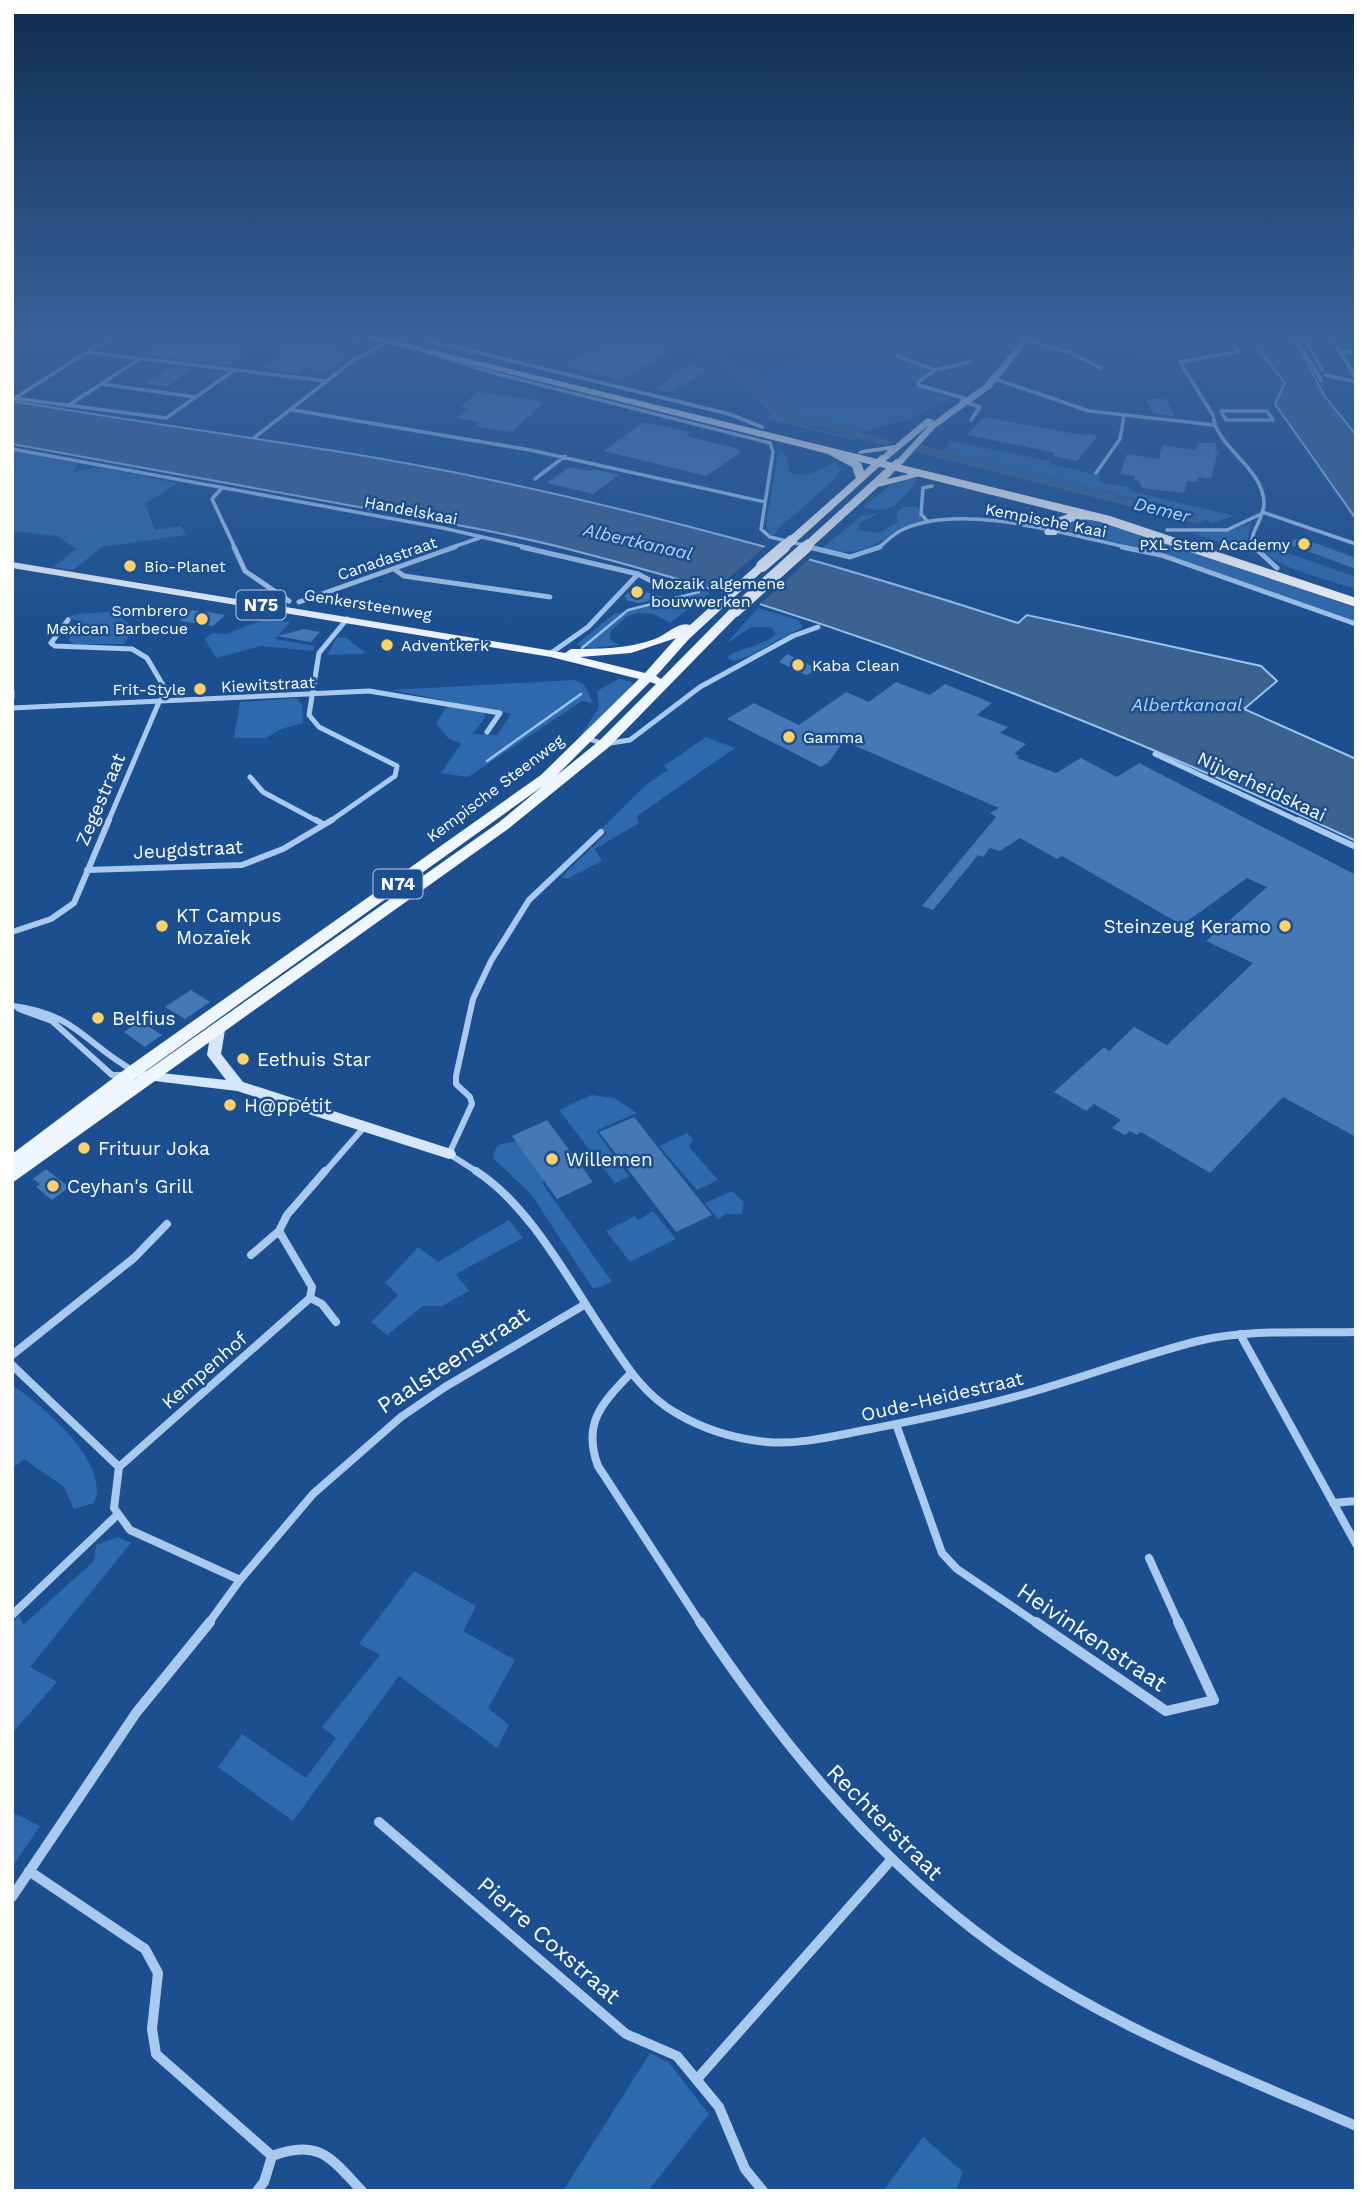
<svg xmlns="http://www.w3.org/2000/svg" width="1368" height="2203" font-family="'Work Sans',sans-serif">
<rect width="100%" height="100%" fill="#1b4f8f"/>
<path fill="#2e69ad" d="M929,335H997L1018,341L992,363H987Z
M1119,335C1138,335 1163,331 1176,347L1163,350L1174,359L1140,356L1142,352L1109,346Z
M853,349L886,359L893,356L930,371L912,384L952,399L909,419L864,432L790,414L775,404L739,368L749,367L762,374L810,356L825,359Z
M734,373C774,413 800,432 859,436L851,440L764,418L773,414L728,374Z
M950,441L1050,461V464L1101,476L1099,482L1128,487L1130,491L1234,516L1212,523L1193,513L944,451Z
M779,449L787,456L789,472C809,478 818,471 834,462L841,469L835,479L779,528L774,536L769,533L766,523Z
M12,450L77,464L73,472L97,467L177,483L145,504L155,530L181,526L186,535L102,547L73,570L53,567L76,549L58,536L12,531Z
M898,479H918C900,500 896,516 863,507Z
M904,507H918L922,521C879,534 871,562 822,548L861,516L879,513L860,523L859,530L879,533L898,522L896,513Z
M1082,518L1150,537L1356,608V622L1163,553L1074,534L1063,527L1064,521Z
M1251,523L1247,541L1256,554L1192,533L1229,531Z
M1259,543L1356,577V589C1333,581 1266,567 1259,543Z
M697,589L710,593L670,623L654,614L637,613L626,617L610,632V640L620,645L593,648L576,645L614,614L695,593Z
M758,608L798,620L803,627L747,657L733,661L727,657C741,647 762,647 776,634L771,627H751L726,644Z
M121,610L124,612L118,615L130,625L119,630L125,635L130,634L124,644H74L68,640L79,621L66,618C78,611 106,614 121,610Z
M268,618L290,622L275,639L315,646L313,651L261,646L216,658L205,639L212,633L226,634Z
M337,637L346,638L365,652L363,654L327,655Z
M619,679L633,682L631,687L579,738L599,707L597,691Z
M574,680L584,684L593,703L582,701L468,777L441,773L461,744L448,738L436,723L447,706L484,712L486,716L473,734L497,735L511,714L392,690Z
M296,698L302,704L303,723L284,728L265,738H234L240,702Z
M706,737L735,748L637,816L639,823L595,849L602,861L567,879L561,877L607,833L601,829L647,784L668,770L664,766Z
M591,1095L614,1098L637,1113L596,1131L629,1176L615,1183L559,1110Z
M687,1133L693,1139L689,1147L718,1180L697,1190L659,1146Z
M517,1141L549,1178L542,1183L612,1282L593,1289L531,1194L494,1159L493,1154L498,1145Z
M732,1191L744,1202L742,1214H727L718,1219L705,1203Z
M653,1211L676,1239L630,1262L606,1231L635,1216L638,1220Z
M509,1220L523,1238L456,1274L469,1291L442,1306H423L387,1335L371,1322L398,1295L385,1283L418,1247L438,1262Z
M12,1385C42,1405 112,1464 94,1503L74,1509L64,1487L24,1459L12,1469Z
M118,1537L131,1543L30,1667L57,1682L12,1733V1623L19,1616L23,1625L94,1561L96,1545Z
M414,1571L476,1606L463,1631L515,1660L488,1708L509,1725L497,1748L399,1676L293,1821L218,1767L242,1734L306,1778L336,1738L322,1727L380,1655L359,1644Z
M12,1812L40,1826L12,1867Z
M650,2053L668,2062L709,2114L648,2191H563Z
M923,2137L963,2172L956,2191H883Z"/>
<path fill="#3c6290" stroke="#9cc4f0" stroke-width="2" d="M1247,335H1292L1324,395L1356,435V519L1275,404L1285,383Z
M12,401C165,427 320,445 472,476C657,514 839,565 1018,623L1027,615L1261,666L1277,681L1244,709L1356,759V841C1102,721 841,619 568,549C497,531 425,519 353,506C240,485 126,465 12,444Z"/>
<path fill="#1b4f8f" d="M768,544L813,556L758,606L713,592Z"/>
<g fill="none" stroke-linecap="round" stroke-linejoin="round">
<path stroke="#9cc4f0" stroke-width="2.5" d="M582,648L628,610L699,592
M487,761L581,694"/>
<path fill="#3c6290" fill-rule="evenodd" d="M658,335H673L736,363L775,401L794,413L894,442L888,446L786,419L767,407L728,367Z
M921,445L1204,517L1206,520L1199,524L916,452V446Z"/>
</g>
<path fill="#4478b7" d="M172,335H194L249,349L228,365L142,354Z
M281,335L349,350L339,354L348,356L328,371L304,368L298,373L263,369L286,351L260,344Z
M616,335H642L637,338L674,349L620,380L564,366Z
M690,365L708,369L670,393L654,389Z
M170,367L192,369L167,387L145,384Z
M478,392L526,399L545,402L511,432L475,426L480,422L456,418L469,408L460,407Z
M1146,399H1166L1175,416L1154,414Z
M984,417L1077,434L1098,435L1077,461L1053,456L1056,453L967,435Z
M643,422L690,432L686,436L739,449L737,451L741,452L706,476L604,451Z
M1198,443H1216L1215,451H1218L1211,479L1199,477L1195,482L1187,481L1184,493L1142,488L1139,481L1134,480L1135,476L1120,474L1127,454L1159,459L1162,445L1196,450Z
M570,467L590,471L593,469L619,475L593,494L547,483Z
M1301,538L1356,558V569L1283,542Z
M632,589L664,597L639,603L625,600L628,598L624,597Z
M192,610L208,612L225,615L213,626L180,621Z
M304,629L320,632L311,642L277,636Z
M787,654L818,669L806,675L779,662Z
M896,682L930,695L945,684L992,703L977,715L1008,727L1000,733L1026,744L1014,754L1019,756L1017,758L1056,773L1081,758L1117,777L1139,763L1356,875V1137L1283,1097L1210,1173L1141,1132L1137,1135L1130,1131L1125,1135L1112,1128L1121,1120L1094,1104L1086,1111L1054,1092L1104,1047L1109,1051L1134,1027L1167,1045L1253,963L1206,941L1267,887L1247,878L1182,925L1062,856L1057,859L1020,838L1000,851L990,848L983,857L978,855L933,910L922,906L996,817L990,813L999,808L844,741L828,763L821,767L727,719L754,703L799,725L846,692L869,702Z
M191,990L210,1002L185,1019L165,1007Z
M140,1021L162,1035L145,1047L124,1032Z
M634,1117L691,1189L712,1215L676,1232L599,1132Z
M547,1120L593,1182L557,1199L512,1136Z
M46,1169L69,1187L52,1200L36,1187L40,1184L33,1179Z"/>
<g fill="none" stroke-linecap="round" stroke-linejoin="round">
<path stroke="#a9c9ee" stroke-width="3.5" d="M338,335L359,340
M1227,335L1239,351L1180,362L1213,415C1216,448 1263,467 1264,503C1264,518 1252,529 1251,544L1256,548
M1294,335L1321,380
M1303,335L1322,370
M1330,335L1356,378
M399,338L409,335
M427,340L729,414L762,427
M1026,340L1069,352L1101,368
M424,351L497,374L770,443L773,452L761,529L770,537L816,548
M86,352L326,381
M1340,352H1356
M897,356L935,370
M1325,375L1356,382
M992,378L1089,411L1214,425
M101,384L195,397
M12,398L166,418L233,371
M15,398L114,335
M964,398L918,385V382L935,370L970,362
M961,401L980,407L971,420
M69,405L138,360
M293,410L530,450L765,502
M1221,411H1267L1273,420H1226Z
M255,437L355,359L389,342
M12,449L443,528L530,548
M1096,473L1120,439L1124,416
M535,479L565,456
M221,489L212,499L235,548
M1262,512L1356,544
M928,522L921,514L923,488L932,486
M1167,530H1227L1261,514
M450,548L482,537
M878,548C886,542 894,533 904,529C962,502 1069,535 1130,548"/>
<path stroke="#a9c9ee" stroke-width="5" d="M234,547L245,571L289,601
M522,547L638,574L657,584
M809,547L850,557L880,547
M1122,547L1161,555L1356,624
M1254,547L1277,568
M394,569L404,576L550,597
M299,602L455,547
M68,620L51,643L55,646L132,649L147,658L167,692L159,702L108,822
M551,653L588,627L638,574
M12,691V697
M12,708L369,691L500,713L487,732
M589,739L604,744L630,740L700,687L793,636L818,627
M1155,754L1301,822
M250,777L263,792L319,822
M329,822L395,776L397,766L319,727L309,715L319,653L347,619"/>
<path stroke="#a9c9ee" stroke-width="6" d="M316,820L323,824
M1298,820L1356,847
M87,870L242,865L283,849L332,820
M12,932L51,919L74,903L109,820
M13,1006C76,1014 84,1043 134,1071
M19,1009L52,1021L112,1075H124
M324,1173L366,1125
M479,1173L449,1154L472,1104L470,1097L456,1084V1076L473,999L491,961L529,900L601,832"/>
<path stroke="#a9c9ee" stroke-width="8" d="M476,1171C531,1206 572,1286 609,1340C628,1369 646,1396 676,1413C703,1429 736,1439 767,1442C802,1445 837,1435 871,1429C921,1419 972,1409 1021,1395C1080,1379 1138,1356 1198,1341C1249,1329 1304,1333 1356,1332
M251,1255L279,1231
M310,1298L322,1304L336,1322
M1240,1334L1356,1544
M12,1355L134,1258L167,1224
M12,1365L119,1467
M631,1373C602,1403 582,1423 598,1466L701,1624
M896,1424L942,1553L957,1569L1038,1624
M1333,1503L1356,1501
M1149,1558L1179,1624
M240,1580L130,1530L114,1508L119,1467L310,1298L312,1287L279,1231L287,1215L325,1171
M12,1615L115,1517
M208,1624L240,1580L313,1494L401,1417L445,1387L584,1305"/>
<path stroke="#a9c9ee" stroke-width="10" d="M700,1622C777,1737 864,1845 974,1930C1087,2018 1226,2070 1356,2126
M1036,1622L1166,1711L1214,1700L1178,1622
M379,1822L626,2034L677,2056L719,2107L745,2169L763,2191
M29,1871L145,1949L158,1973L152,2029L156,2054L272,2156C319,2138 331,2158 362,2191
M12,1897L136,1713L210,1622
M698,2078L891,1860
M257,2191L264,2182L272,2156"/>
<path fill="#d6e6fa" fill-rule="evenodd" d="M1026,335H1033L991,388L935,428L903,463L896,461L929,425L888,459L881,457L888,450L859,454L858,452L862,450L895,445L927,418L934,420L930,424L985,384Z
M218,1025L225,1030L221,1054L243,1082L454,1150L456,1154L454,1158L449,1159L237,1091L138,1079L136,1076L143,1071L226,1080L207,1055L211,1030Z"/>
<path fill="#f0f6ff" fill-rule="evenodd" d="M824,448H832L861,463L864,471L881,455L890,457L796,542H788V538L856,478L852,467L824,452Z
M896,459L905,461L887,479L923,471L928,474L878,487L813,546H805V542Z
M12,562L565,653L571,649C599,649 628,649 655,639C666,635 679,621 690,625L758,564L768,566L689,639L656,676L661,679L731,608H739V614L609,747L508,829L12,1183V1154L128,1067L541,775L639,679L551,657L12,568ZM676,638L645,673L580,657L631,653ZM650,682L656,684L599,741L556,776ZM543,786L498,823L131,1082L140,1075Z"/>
<path fill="#fff" fill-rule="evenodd" d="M354,335H371L1110,516L1356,598V607L1100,522C1082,517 1067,519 1056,535H1046L1044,532L1057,518L1068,514Z"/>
<path stroke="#f0f6ff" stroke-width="10" d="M782,548L792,540
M804,548L809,544"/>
<path stroke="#f0f6ff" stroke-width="12" d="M762,566L784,547
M735,611L806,547"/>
</g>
<linearGradient id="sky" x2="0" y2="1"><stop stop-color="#0f2b4f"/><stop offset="0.52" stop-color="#39639b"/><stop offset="1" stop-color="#39639b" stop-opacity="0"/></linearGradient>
<rect width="1368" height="643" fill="url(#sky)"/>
<g fill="#ffd166" stroke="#1b4f8f" stroke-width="2.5">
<circle cx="1304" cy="544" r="7"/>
<circle cx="130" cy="566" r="7"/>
<circle cx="637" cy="592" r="7"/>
<circle cx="202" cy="619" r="7"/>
<circle cx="387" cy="645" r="7"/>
<circle cx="798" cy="665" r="7"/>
<circle cx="200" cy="689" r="7"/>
<circle cx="789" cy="737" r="7"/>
<circle cx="162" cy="926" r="7"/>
<circle cx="1285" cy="926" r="7"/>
<circle cx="98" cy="1018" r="7"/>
<circle cx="243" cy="1059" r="7"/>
<circle cx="230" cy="1105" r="7"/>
<circle cx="84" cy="1148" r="7"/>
<circle cx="552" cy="1159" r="7"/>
<circle cx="53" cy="1186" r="7"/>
</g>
<g text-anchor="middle" stroke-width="5" stroke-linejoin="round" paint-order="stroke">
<g font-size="16" fill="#fff" stroke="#1b4f8f">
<text transform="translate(411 510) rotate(11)" y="6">Handelskaai</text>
<text transform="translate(1046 520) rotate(11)" y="6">Kempische Kaai</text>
<text transform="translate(387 558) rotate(-19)" y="6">Canadastraat</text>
<text transform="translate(368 604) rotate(9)" y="6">Genkersteenweg</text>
<text transform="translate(268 684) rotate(-3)" y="6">Kiewitstraat</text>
<text transform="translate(495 788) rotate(-37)" y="6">Kempische Steenweg</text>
</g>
<g font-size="16" fill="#fff" stroke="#1b4f8f" text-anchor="start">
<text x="1290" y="550" text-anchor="end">PXL Stem Academy</text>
<text x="144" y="572">Bio-Planet</text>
<text x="651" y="589">Mozaik algemene<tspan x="651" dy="18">bouwwerken</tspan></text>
<text x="188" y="616" text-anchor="end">Sombrero<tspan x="188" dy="18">Mexican Barbecue</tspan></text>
<text x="401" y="651">Adventkerk</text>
<text x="812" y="671">Kaba Clean</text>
<text x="186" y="695" text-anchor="end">Frit-Style</text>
<text x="803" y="743">Gamma</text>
</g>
<g font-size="18" font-style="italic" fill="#b5d3f5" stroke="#1b4f8f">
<text transform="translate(1162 510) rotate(14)" y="6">Demer</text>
<text transform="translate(638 542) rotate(13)" y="6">Albertkanaal</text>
<text x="1187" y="711">Albertkanaal</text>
</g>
<g fill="#1b4f8f" stroke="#bbcadd" stroke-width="2">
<rect x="236.5" y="590.5" width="49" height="29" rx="5"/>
<rect x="373.5" y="869.5" width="49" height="29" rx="5"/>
</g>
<g font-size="18" font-weight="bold" fill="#fff">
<text x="261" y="611">N75</text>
<text x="398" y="890">N74</text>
</g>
<g font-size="19" fill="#fff" stroke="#1b4f8f">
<text transform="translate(1262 786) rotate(25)" y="7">Nijverheidskaai</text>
<text transform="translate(100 799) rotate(-67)" y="7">Zegestraat</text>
<text transform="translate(188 849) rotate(-3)" y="7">Jeugdstraat</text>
<text transform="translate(204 1370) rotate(-41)" y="7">Kempenhof</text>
<text transform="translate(942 1396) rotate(-13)" y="7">Oude-Heidestraat</text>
</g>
<g font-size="19" fill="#fff" stroke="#1b4f8f" text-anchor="start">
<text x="176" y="922">KT Campus<tspan x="176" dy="22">Mozaïek</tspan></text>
<text x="1271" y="933" text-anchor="end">Steinzeug Keramo</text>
<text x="112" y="1025">Belfius</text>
<text x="257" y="1066">Eethuis Star</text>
<text x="244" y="1112">H@ppétit</text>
<text x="98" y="1155">Frituur Joka</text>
<text x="566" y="1166">Willemen</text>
<text x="67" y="1193">Ceyhan's Grill</text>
</g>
<g font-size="23" fill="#fff" stroke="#1b4f8f">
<text transform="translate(453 1360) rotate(-33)" y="8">Paalsteenstraat</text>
<text transform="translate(1092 1637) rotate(34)" y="8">Heivinkenstraat</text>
<text transform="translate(885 1822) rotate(45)" y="8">Rechterstraat</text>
<text transform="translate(549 1940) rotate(41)" y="8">Pierre Coxstraat</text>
</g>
</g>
<rect width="1368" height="2203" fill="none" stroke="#ffffff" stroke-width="28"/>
</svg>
